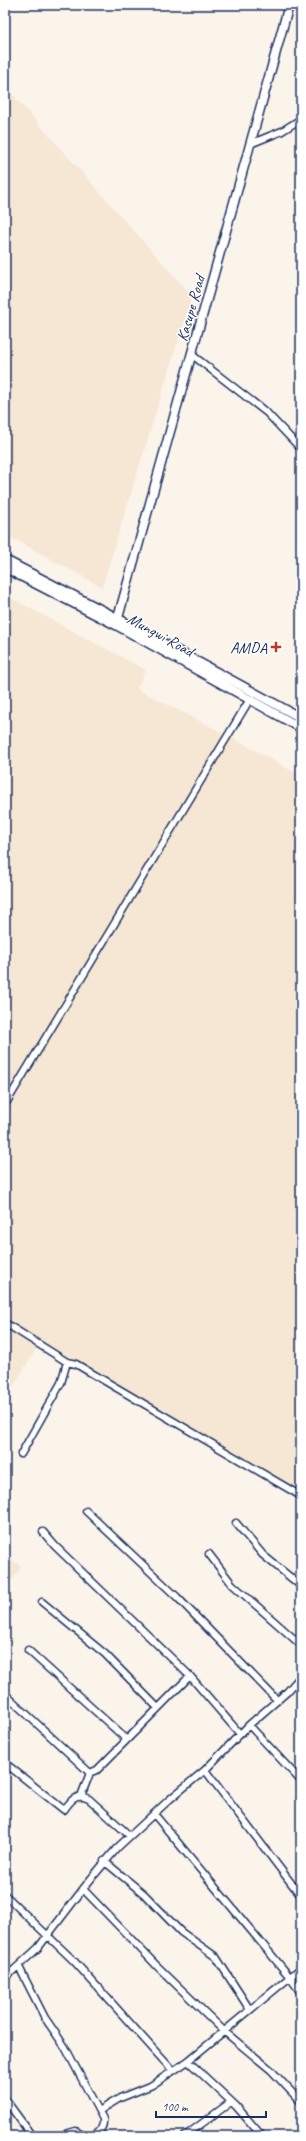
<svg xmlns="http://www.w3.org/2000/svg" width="306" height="2141" font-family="Caveat,sans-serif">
<rect width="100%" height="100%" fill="#fbf4eb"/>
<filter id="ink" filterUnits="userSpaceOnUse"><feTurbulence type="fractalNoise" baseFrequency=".025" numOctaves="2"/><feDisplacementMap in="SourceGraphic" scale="8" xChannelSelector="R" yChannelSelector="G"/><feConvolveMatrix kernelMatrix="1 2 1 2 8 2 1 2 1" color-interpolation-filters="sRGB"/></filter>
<g filter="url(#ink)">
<path fill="#f6e7d4" d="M5,86L192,296L102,587L5,534Z
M5,595L146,670L137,689L231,737L301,776V1496L41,1341L5,1400Z
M5,1557L21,1566L5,1592Z"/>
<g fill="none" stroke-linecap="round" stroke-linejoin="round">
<defs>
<path id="street" d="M250,144L282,131L301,119
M191,354L267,413L301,449
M5,1105L250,699
M5,1323L67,1362L76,1364L301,1496
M21,1454L61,1383L67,1362
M86,1511L177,1597L277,1700
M236,1523L263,1555L301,1586
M43,1532L55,1546L190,1676L240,1734
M209,1554L232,1584L301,1645
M42,1602L105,1654L157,1707
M28,1650L126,1739
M5,1694L90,1773
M249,1725L301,1781
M5,1763L64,1810C71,1800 76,1793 89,1799L130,1836
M205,1770L301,1896
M81,1796L90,1773L97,1770L190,1676
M154,1814L289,1976L301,1993
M104,1861L144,1894L181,1932L216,1957L250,2010
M83,1889L157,1966L225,2032L271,2070L301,2102
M5,1895L74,1961L173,2071
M19,1967L45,2018L65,2047L103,2119C104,2129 99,2131 92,2136
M5,1978L38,1948L90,1880L117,1848L170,1799L205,1770L249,1725L287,1692L301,1676
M188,2061L236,2106L262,2136
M5,2099L32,2136
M99,2111L120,2098L152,2085L188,2061L301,1968
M58,2136L76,2131L84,2136
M185,2136L231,2102"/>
<path id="secondary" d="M5,560L117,618L301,718
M5,568L116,625L301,728
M116,625L289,5"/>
</defs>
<use href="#street" stroke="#1b2f5e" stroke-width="9"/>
<use href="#secondary" stroke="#1b2f5e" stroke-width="11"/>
<use href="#street" stroke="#fff" stroke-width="6"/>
<use href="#secondary" stroke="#fff" stroke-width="8"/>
</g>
</g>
<path fill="#c8321e" stroke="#fff" stroke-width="1.5" d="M274 641h4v4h4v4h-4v4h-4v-4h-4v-4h4z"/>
<g text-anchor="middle" stroke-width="3" stroke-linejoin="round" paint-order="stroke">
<g font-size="16" fill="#1b2f5e" stroke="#fff">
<text transform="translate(190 308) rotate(-74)" y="6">Kasupe Road</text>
<text transform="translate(161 634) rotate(29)" y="6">Mungwi Road</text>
</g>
<g font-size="16" fill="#1b2f5e" stroke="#fff" text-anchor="end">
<text x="267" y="653">AMDA</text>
</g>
</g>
<rect width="306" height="2141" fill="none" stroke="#fff" stroke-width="20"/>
<rect x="10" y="10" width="286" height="2121" fill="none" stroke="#1b2f5e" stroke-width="1.5" filter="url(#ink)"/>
<path d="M156 2111v6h110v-6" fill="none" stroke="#1b2f5e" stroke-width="2"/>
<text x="162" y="2111" font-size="12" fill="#1b2f5e" stroke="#ffffff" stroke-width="3" paint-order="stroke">100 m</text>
</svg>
